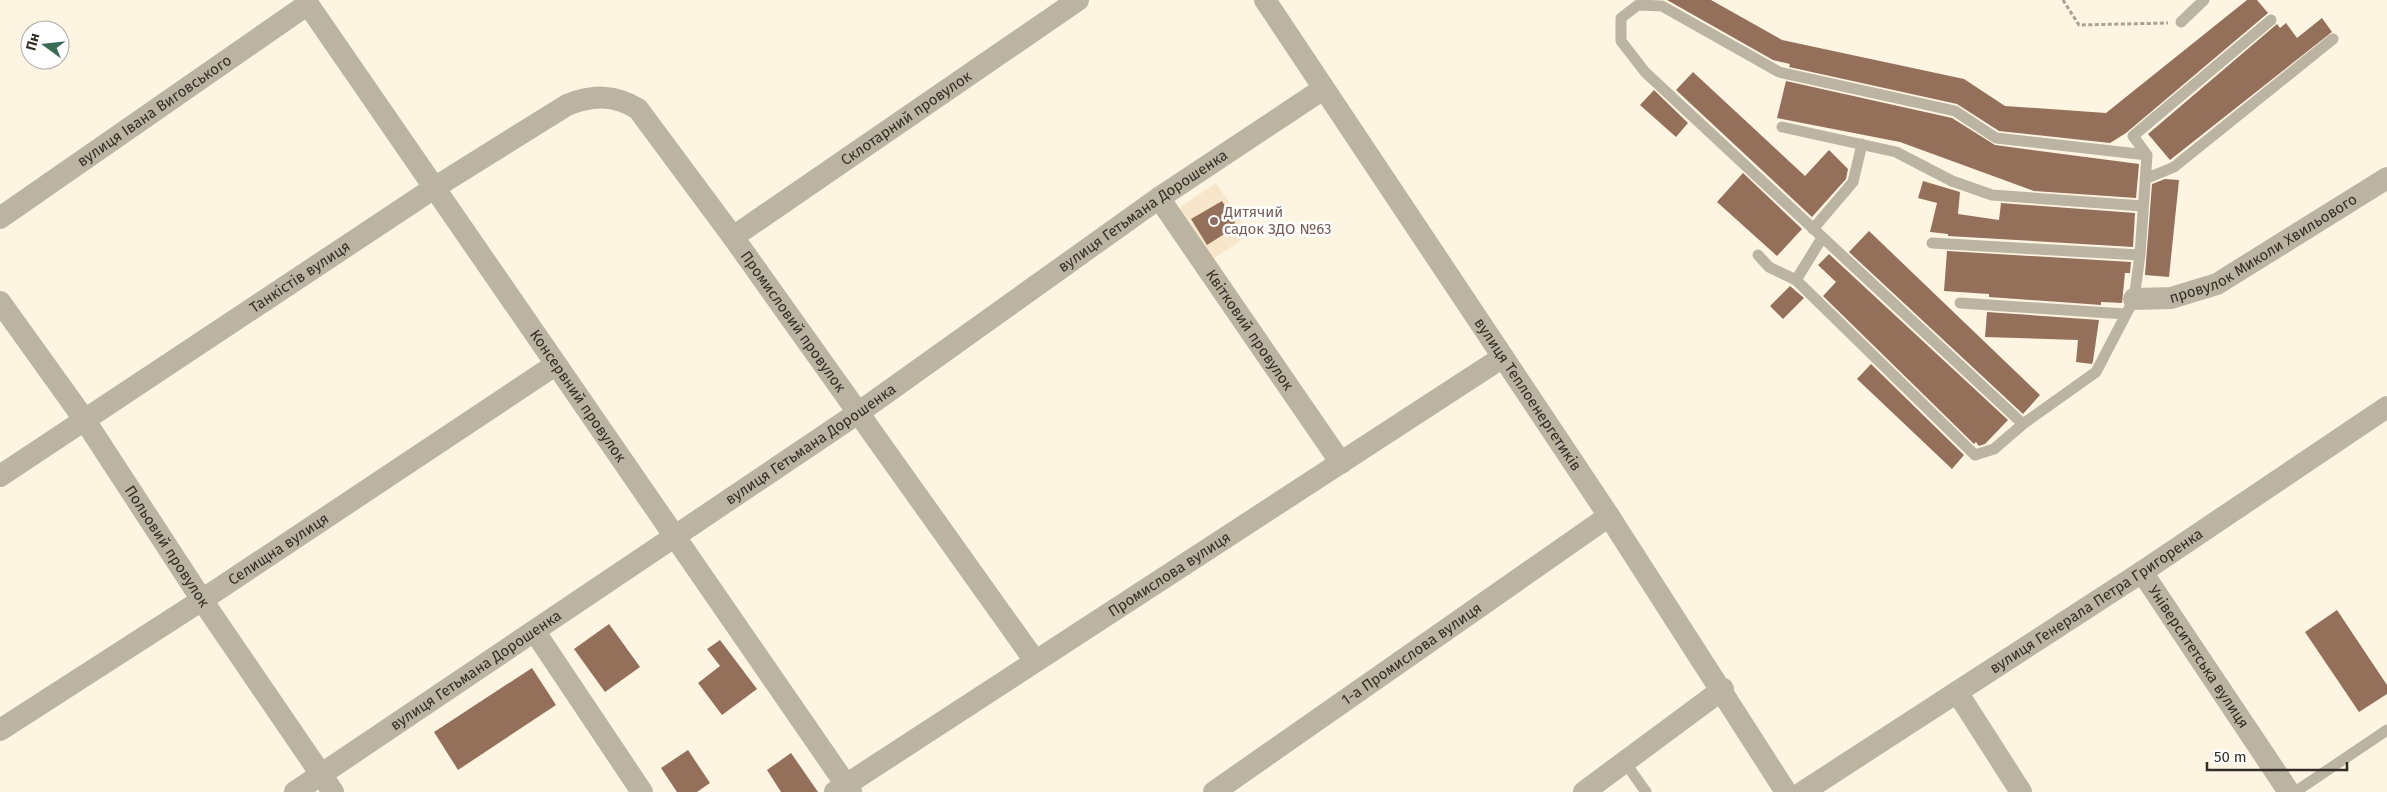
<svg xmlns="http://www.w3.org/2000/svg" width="2387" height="792" font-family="'Fira Sans',sans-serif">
<rect width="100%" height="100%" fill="#fef4e2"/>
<path fill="#f7e6c9" d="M1216,183L1250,234L1213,259L1179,208Z"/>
<path fill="#94705b" d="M1667,0H1711L1782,40L1964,79L2005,106L2106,113L2247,0H2257L2268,13L2126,133L2110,143L1999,131L1957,104L1789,67L1790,64L1773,60Z
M2322,18L2332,32L2170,160L2148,134L2277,24L2280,28L2286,23L2297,38Z
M1693,72L1805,176L1829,150L1848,169L1846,179L1812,217L1676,90Z
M1786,81L1952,118L1995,145L2139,164L2136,198L2034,191L1900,142L1777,118Z
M1654,90L1688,123L1676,137L1640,105Z
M1743,173L1802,229L1777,256L1717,202Z
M2165,179L2179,180L2169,277L2145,275L2152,184Z
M1923,181L1960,192L1958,214L1999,220L2001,203L2135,213L2133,247L1948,236V234L1930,232L1937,203L1918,198Z
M1222,201L1237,226L1207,245L1191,219Z
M1869,231L2040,395L2023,414L1849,252Z
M1947,251L2131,262L2130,273H2125L2122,303L2101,302V305L1989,297V294L1944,291Z
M1829,254L2008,420L1985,444L1979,446L1976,442L1974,444L1823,296L1836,282L1818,265Z
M1790,286L1804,298L1783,319L1770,306Z
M1987,312L2099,320L2093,361L2092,364L2076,362L2078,340L1985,337Z
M1871,364L1964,455L1952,469L1857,379Z
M2337,610L2387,685V694L2359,712L2305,632Z
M609,624L640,667L605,692L574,649Z
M720,640L757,689L722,715L698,683L720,666L707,649Z
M532,668L556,705L458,770L434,732Z
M688,750L710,783L697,792H677L661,768Z
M791,753L818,792H781L767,770Z"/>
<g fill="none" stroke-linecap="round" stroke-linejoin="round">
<path stroke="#a9a193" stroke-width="3" stroke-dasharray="4 2.5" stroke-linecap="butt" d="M2063,0L2079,25L2168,23"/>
<path stroke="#bcb4a3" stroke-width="11" d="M2181,22L2204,0
M1782,127L1896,152L1952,181L1992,195L2143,206
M2147,155L1996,138L1955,111L1779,72L1662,6L1638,5L1621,18V41L1645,72L2023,424L2096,372L2134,299L2140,255L2147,155L2133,136L2271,20
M2145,179L2174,167L2333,39
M1813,229L1853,182L1862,144
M1822,238L1796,280L1975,455L1994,449L2023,424
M1932,243L2140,255
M1758,255L1769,267L1796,280
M1960,303L2125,314
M1624,761L1646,792
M2295,792L2387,730"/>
<g stroke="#bcb4a3" stroke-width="22">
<path id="s1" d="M305,0L851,792"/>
<path id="s2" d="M1265,0L1609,516L1786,792"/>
<path id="s3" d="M1159,198L1341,463"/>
<path id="s4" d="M0,218L308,4"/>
<path id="s5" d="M733,237L1078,0"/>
<path id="s6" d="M2134,299L2171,298L2217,284L2387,178"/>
<path id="s7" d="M0,302L84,419L202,600L333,792"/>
<path id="s8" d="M0,476L434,188L567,105C592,95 614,94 638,109L733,237L1035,661"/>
<path id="s9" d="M2142,572L2289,792"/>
<path d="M535,632L642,792"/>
<path d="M1957,692L2021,792"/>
<path id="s10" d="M0,730L202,600L555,365"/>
<path id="s11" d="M295,792L858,413L1159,198L1323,89"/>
<path id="s12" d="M835,792L1503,357"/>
<path id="s13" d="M1214,792L1609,516"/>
<path d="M1584,792L1723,689"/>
<path id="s14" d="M1803,792L2142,572L2387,407"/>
</g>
</g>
<circle fill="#8d6e63" stroke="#fff" stroke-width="2" cx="1214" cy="221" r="5"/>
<g text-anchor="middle" stroke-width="5" stroke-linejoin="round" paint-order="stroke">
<g font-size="15" fill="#332e25" stroke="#fff">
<text dy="5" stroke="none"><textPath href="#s4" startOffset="188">вулиця Івана Виговського</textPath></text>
<text dy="5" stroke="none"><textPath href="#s5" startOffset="210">Склотарний провулок</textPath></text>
<text dy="5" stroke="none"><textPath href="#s11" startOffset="1028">вулиця Гетьмана Дорошенка</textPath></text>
<text dy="5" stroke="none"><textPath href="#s6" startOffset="142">провулок Миколи Хвильового</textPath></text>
<text dy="5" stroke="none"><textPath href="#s8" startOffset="360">Танкістів вулиця</textPath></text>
<text dy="5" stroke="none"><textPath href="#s8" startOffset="1015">Промисловий провулок</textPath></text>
<text dy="5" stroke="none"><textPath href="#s3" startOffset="160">Квітковий провулок</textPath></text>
<text dy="5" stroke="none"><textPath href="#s2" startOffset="474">вулиця Теплоенергетиків</textPath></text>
<text dy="5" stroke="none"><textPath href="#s1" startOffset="481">Консервний провулок</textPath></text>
<text dy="5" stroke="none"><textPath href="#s11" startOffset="622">вулиця Гетьмана Дорошенка</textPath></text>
<text dy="5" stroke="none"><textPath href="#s7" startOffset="296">Польовий провулок</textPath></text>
<text dy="5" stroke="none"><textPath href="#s10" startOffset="332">Селищна вулиця</textPath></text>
<text dy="5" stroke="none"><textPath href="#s12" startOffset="399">Промислова вулиця</textPath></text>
<text dy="5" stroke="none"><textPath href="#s14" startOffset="350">вулиця Генерала Петра Григоренка</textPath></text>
<text dy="5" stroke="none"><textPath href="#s13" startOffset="241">1-а Промислова вулиця</textPath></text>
<text dy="5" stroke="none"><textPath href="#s9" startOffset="102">Університетська вулиця</textPath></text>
<text dy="5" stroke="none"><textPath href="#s11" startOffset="218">вулиця Гетьмана Дорошенка</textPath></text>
</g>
<g font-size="15" fill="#785e54" stroke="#fff" text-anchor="start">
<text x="1224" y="217">Дитячий<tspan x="1224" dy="17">садок ЗДО №63</tspan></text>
</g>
</g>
<g transform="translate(45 45) rotate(285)"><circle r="24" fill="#ffffff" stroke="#adaba8"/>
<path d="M0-4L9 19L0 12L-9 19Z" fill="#366d54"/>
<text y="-8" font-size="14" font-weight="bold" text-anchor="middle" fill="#332e25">Пн</text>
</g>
<path d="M2207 762v8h140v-8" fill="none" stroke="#332e25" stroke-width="2.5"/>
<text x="2214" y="762" font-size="15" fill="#332e25" stroke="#ffffff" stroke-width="4" paint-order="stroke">50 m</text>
</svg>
